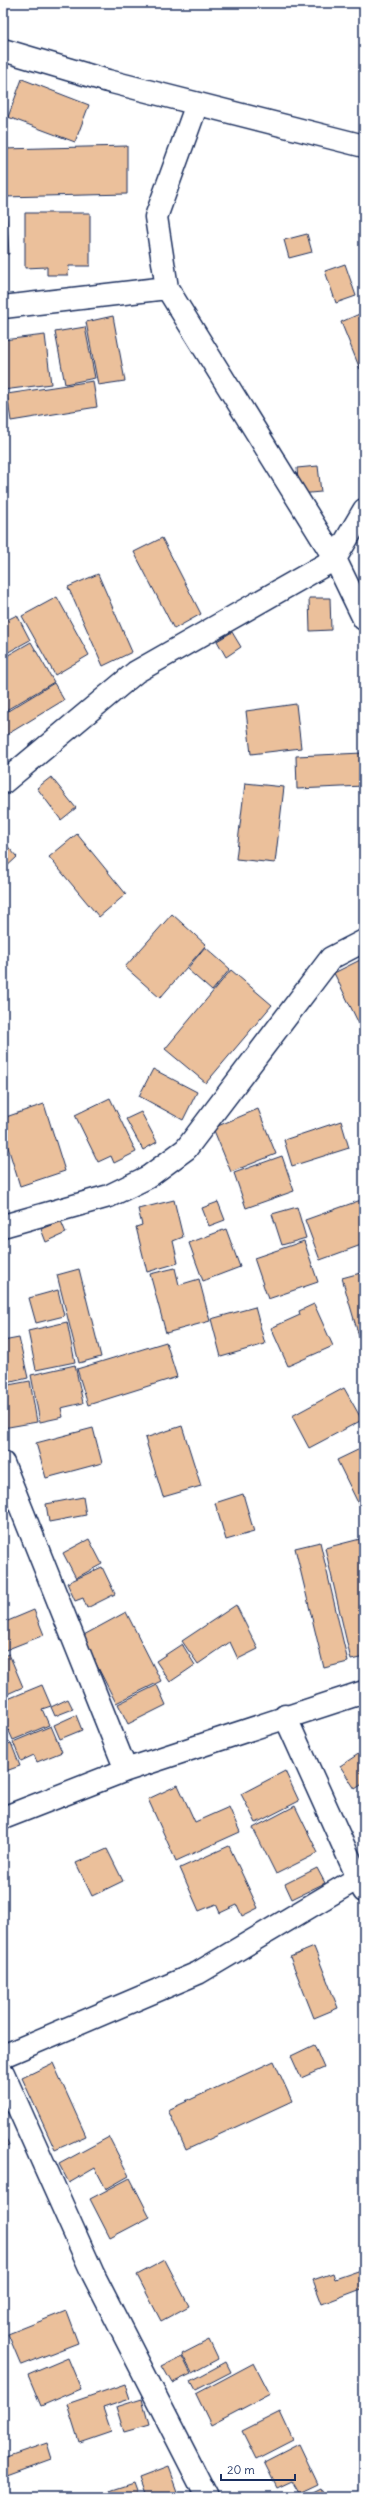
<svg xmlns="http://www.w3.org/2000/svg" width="367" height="2500" font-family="Delius,sans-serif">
<rect width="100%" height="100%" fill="#fff"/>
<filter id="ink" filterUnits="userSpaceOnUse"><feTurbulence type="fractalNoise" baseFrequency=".025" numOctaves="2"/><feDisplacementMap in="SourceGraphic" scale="8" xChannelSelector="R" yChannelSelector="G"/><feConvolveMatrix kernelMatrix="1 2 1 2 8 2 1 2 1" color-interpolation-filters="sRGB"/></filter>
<g filter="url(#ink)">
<path fill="#ebc09b" stroke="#1b2f5e" d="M22,79L89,105L75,142L8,117Z
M127,146V194L3,197V149Z
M3,205H6L9,254H3Z
M25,213H90V266H69L68,275H47V267L25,268Z
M307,234L312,252L289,258L284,240Z
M345,264L356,296L336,303L325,271Z
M364,312V367L360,369L341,322Z
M113,316L125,381L98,385L86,322Z
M85,327L95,378L65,384L55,332Z
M45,335L51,384L3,390V340Z
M93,381L97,407L11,421L7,394Z
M318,466L321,492L299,494L297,468Z
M162,538L201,614L174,629L134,552Z
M98,574L132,652L103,666L68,587Z
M57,597L89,655L55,675L22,616Z
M309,598H330L331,630L310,631Z
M17,615L30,640L3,655V622Z
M232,632L241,647L226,657L217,641Z
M31,642L54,682L3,712V658Z
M54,683L64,700L3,737V714Z
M296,704L301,748L251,754L246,711Z
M363,753L364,786L297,789L296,756Z
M51,777L76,808L61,820L37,788Z
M245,783L284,787L275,863L236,859Z
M77,834L126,894L99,917L49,857Z
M3,841L17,857L3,870Z
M172,914L206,945L160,998L125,967Z
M205,947L230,969L212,991L187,969Z
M364,958V1034L334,973Z
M231,970L272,1005L206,1083L165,1049Z
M153,1069L197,1092L183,1120L139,1096Z
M110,1098L136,1152L114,1163L111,1156L98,1162L75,1115Z
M44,1104L65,1171L20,1186L3,1131V1118Z
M258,1109L276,1154L231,1172L213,1128Z
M141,1112L157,1142L143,1150L126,1119Z
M341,1121L349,1148L292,1166L284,1140Z
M282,1156L294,1191L246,1208L234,1173Z
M174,1200L183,1237L173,1241L178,1263L147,1272L136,1227L142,1225L138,1209Z
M361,1200L364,1209V1244L320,1260L305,1220Z
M218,1202L225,1220L209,1226L202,1208Z
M297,1207L306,1238L282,1245L272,1214Z
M61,1221L66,1233L46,1242L41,1229Z
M226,1229L240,1267L203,1281L189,1243Z
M304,1241L318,1282L268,1299L254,1258Z
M175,1268L179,1285L199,1279L210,1321L166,1333L150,1274Z
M79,1269L101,1357L79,1363L57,1275Z
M364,1272V1354L342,1278Z
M58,1290L64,1316L36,1323L29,1298Z
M314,1304L333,1346L288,1366L271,1328L300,1315L299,1311Z
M255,1307L265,1344L221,1357L211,1319Z
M67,1322L75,1362L36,1370L28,1331Z
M19,1338L28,1378L3,1384V1341Z
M166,1342L177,1377L88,1405L77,1369Z
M75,1365L83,1403L61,1408L63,1417L40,1422L31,1375Z
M30,1381L37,1422L3,1428V1386Z
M344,1388L362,1420L309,1448L292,1416Z
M182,1426L201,1486L163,1497L145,1438Z
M93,1428L102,1463L46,1478L36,1443Z
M364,1447V1508L361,1509L337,1460Z
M243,1494L254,1532L226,1540L215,1503Z
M83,1497L86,1515L49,1522L46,1504Z
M364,1538V1657L351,1660L325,1548Z
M89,1539L102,1564L76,1578L63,1553Z
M320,1542L348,1662L324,1668L295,1548Z
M102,1567L115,1594L87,1608L83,1598L75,1601L67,1583Z
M236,1605L258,1649L238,1659L230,1642L198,1664L182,1641Z
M34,1610L44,1635L3,1651V1632L6,1631L3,1623Z
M126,1612L161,1681L116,1703L82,1636Z
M182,1644L195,1665L170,1682L156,1661Z
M9,1654L23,1687L3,1696V1656Z
M42,1685L51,1706L42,1709L49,1725L13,1740L3,1718V1701Z
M157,1685L166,1705L128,1724L118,1704Z
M68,1699L73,1709L55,1716L51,1707Z
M76,1715L82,1730L60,1739L54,1725Z
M51,1726L62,1752L37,1762L34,1755L21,1761L13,1742Z
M11,1743L20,1766L3,1772V1746Z
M363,1751L364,1783L355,1789L340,1766Z
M285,1771L299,1801L256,1823L241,1794Z
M178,1785L195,1822L229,1807L240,1832L176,1861L148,1799Z
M295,1806L318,1853L276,1874L253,1828Z
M229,1846L258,1908L242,1916L237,1905L220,1913L216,1904L199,1911L180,1868Z
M107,1849L123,1881L92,1896L76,1863Z
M317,1868L325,1883L292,1899L285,1884Z
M314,1947L338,2008L314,2018L290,1957Z
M314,2045L324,2068L301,2078L291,2056Z
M274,2061L292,2101L186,2150L168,2110Z
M53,2063L86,2136L55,2150L22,2078Z
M3,2131L9,2146L3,2148Z
M109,2137L129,2176L106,2189L95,2168L69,2183L59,2164Z
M130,2178L150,2217L110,2238L90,2199Z
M165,2260L189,2306L161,2321L137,2275Z
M361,2270L364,2288L322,2304L313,2280L333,2273L335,2279Z
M66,2311L78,2343L21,2365L8,2334Z
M209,2340L218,2359L192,2373L182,2354Z
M182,2356L191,2374L172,2383L162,2366Z
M68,2358L81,2389L41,2406L28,2375Z
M226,2362L231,2372L196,2390L191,2381Z
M254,2363L270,2394L211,2425L196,2394Z
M125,2384L130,2399L103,2408L111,2431L79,2442L67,2404Z
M142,2399L149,2425L124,2432L116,2407Z
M280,2412L293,2440L256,2459L242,2431Z
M47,2443L52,2459L8,2475L3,2458Z
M299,2444L318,2484L299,2493L292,2481L277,2488L264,2462Z
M168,2467L179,2497H146L139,2478Z
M134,2483L139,2497H91Z
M321,2488L325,2497H305V2496Z"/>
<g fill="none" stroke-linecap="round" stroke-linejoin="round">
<defs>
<path id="minor" d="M197,104L156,217L167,288L335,559L364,619
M3,307L167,288
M3,783L136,672L335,559L364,510
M3,1226L109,1196L148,1177L186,1149L331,958L364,941
M3,1463L126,1770
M285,1716L364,1891
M3,1818L126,1770L364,1692
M3,2056L198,1973L358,1878
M3,2073L93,2274L207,2497"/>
<path id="tertiary" d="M3,50L108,81L364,146"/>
</defs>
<use href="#minor" stroke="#1b2f5e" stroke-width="25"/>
<use href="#tertiary" stroke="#1b2f5e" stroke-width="25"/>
<use href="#minor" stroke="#fff" stroke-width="22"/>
<use href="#tertiary" stroke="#fff" stroke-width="22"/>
</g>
</g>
<rect width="367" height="2500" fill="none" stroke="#fff" stroke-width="16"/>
<rect x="8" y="8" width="351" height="2484" fill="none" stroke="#1b2f5e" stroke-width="1.5" filter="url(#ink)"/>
<path d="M221 2474v6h74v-6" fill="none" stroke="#1b2f5e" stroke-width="2"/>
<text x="227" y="2474" font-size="12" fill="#1b2f5e" stroke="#ffffff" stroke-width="3" paint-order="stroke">20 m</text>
</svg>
